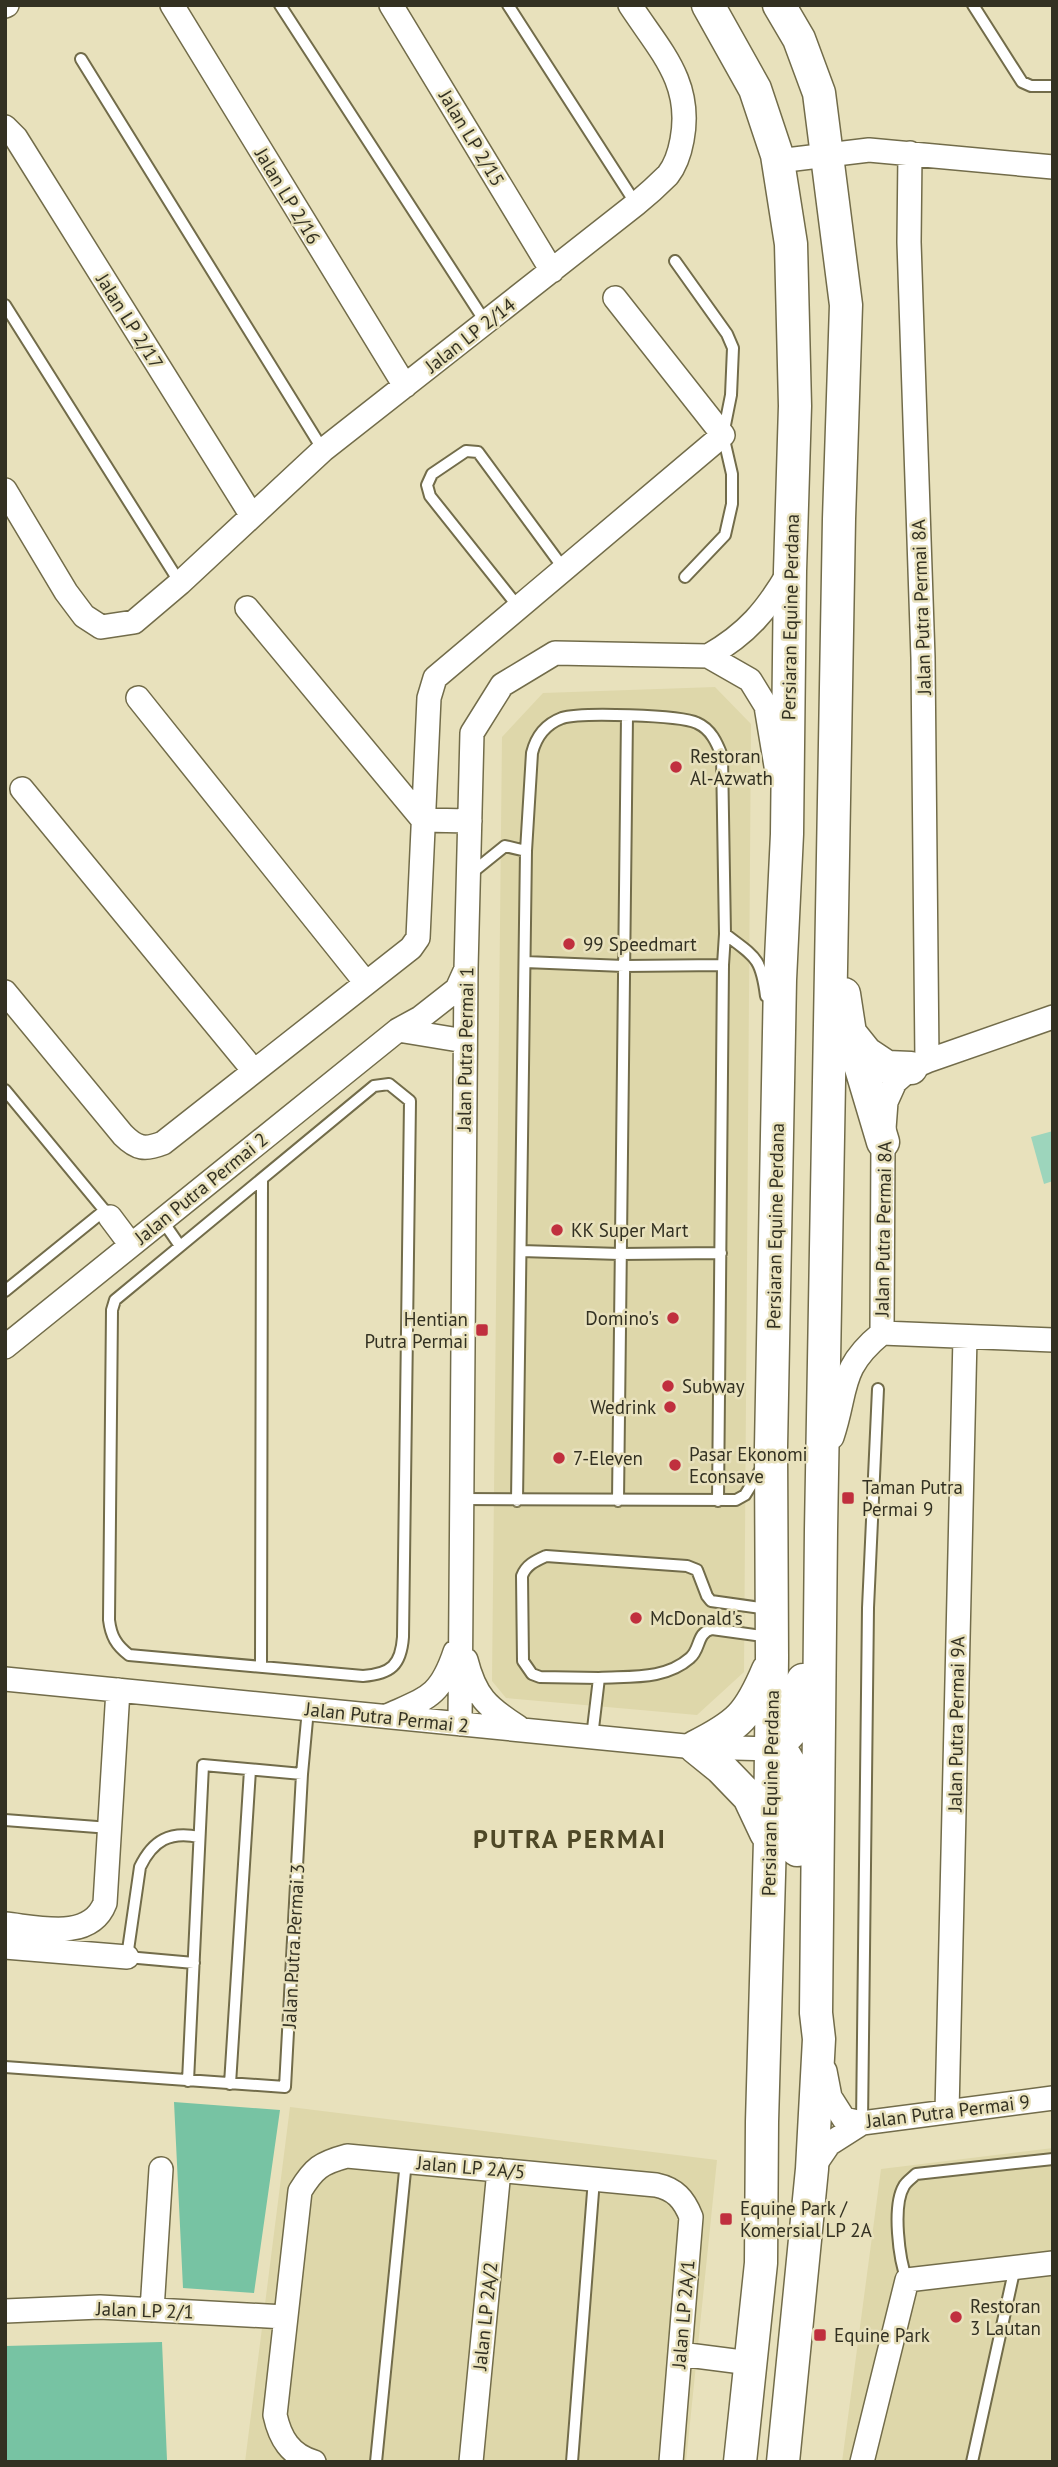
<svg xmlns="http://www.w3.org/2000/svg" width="1058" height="2467" font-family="'PT Sans',sans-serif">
<rect width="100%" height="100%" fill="#e8e1bc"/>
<path fill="#ded7aa" d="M715,687L751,724L744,1672L697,1715L506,1698L492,1681L502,737L543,693Z
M290,2107L717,2160L686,2462H245Z
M1053,2148V2462H842L881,2169Z"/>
<path fill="#9dd5bc" d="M1053,1131V1181L1044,1184L1031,1137Z"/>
<path fill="#77c3a3" d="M174,2102L280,2110L254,2293L183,2288Z
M162,2342L167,2460L170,2462H5V2346Z"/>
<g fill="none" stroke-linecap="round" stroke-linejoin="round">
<defs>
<path id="lane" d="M280,5L486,323
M508,5L636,204
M973,5L1022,82L1031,86H1053
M81,59L323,450
M675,261L727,334L733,348L731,395L723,435L732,474V504L725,535L685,577
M5,305L180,583
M520,609L430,496L427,485L432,474L466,451L478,452L564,569
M469,875L505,846L526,851
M725,934C755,957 761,957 766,996
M525,962L624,966L723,965
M389,1084L410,1101L403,1637C401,1665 391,1674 363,1676L129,1655C116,1645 111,1636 109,1620L112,1310L115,1300L374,1086Z
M5,1090L110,1217
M162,1220L180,1246
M521,1251L620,1254L721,1253
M5,1291L105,1210
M461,1499L736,1500L745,1495L761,1469
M517,1501L526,851L532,753C536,737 546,724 562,718C580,712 680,715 697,723C711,729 717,743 722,756L725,934L723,965L718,1501
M618,1501L627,716
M261,1666L262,1179
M599,1678C631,1676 665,1680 690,1658C701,1649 696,1633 712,1629L769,1637
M592,1737L599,1678L540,1677L532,1674L523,1661L522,1576C526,1565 535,1561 546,1556L687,1566L697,1570L707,1596L711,1601L768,1609
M5,1820L110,1828
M194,1963L127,1957L140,1867C153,1840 170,1831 199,1837
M5,2067L285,2087L302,1774L308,1709
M188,2081L203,1765L302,1774
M230,2084L250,1770
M862,2123L868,1608L878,1389
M907,2280C899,2260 892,2206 904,2186C906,2182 912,2178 916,2174L1053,2159
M376,2462L406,2161
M572,2462L594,2179
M972,2462L1015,2267"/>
<path id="street" d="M172,5L405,386
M391,5L552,271
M5,6L7,5
M5,127L16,138L252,516
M910,153L909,242L923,658L927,1061
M778,161L869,150L1053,167
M5,490L66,592L84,616L101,627L134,622L180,583L323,450L636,204C647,195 658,185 668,175C675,166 680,151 682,140C693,82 660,51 630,5
M247,608L423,820L470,821
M708,656C747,634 767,610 789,572
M138,698L366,983
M22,789L254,1071
M5,992L123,1135C137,1149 145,1150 163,1143L411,948L418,938L429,698L435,678L723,435L615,298
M398,1030L465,1041
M110,1217L131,1245
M882,1333L883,1142L886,1102L895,1082L911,1068L927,1061L1053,1017
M882,1333L1053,1340
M5,1347L398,1030L420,1018L457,989L466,969
M832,1437C848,1389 838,1369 882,1333
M466,1660C475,1696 487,1707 518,1727
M5,1679L695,1747L770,1749
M387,1716C427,1698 440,1697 455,1652
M460,1724L466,969L472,733L502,685L555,653L708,656L750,680L766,706L777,772
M5,1924C37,1927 90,1942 105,1903L118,1690
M5,1947L127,1957
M825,2071L830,2097L844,2119L862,2123L1053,2098
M947,2112L965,1337
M812,2169L829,2144L862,2123
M152,2310L161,2169
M5,2311L100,2307L285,2317
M680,2354L750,2363
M314,2462C290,2455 280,2438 275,2415L300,2191C314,2168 321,2163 347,2156L656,2185C675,2189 684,2199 691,2217L671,2462
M471,2462L499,2170
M862,2462L907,2280L1053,2263"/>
<path id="secondary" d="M708,5L755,89L777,155L791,244L795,406L790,571L787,834L780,980L771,1447L772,1658L770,1840L762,2122L761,2263L740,2462
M779,5L799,39L819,93L846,305L839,519L821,1530L816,2013L819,2039L812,2169L783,2462
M844,994L850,1033L866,1053L887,1067L911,1068
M852,1038L883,1142
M770,1749L785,1756L797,1777V1850
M770,1749C802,1728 801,1717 803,1680
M766,1833L749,1797L721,1768L695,1747C739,1725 749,1715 768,1670"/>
</defs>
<use href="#lane" stroke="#726c4a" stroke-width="14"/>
<use href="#street" stroke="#726c4a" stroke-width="26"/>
<use href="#secondary" stroke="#726c4a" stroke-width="35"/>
<use href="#lane" stroke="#fff" stroke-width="10"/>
<use href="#street" stroke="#fff" stroke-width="23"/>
<use href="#secondary" stroke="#fff" stroke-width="32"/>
</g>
<g fill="#c02f3e" stroke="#e8e1bc" stroke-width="2.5">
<circle cx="676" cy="767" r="7"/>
<circle cx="569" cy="944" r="7"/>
<circle cx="557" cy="1230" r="7"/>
<circle cx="673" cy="1318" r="7"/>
<rect x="475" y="1323" width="14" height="14" rx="3.5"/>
<circle cx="668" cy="1386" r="7"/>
<circle cx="670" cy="1407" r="7"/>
<circle cx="559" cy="1458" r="7"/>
<circle cx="675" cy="1465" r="7"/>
<rect x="841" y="1491" width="14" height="14" rx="3.5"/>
<circle cx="636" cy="1618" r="7"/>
<rect x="719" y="2212" width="14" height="14" rx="3.5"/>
<circle cx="956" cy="2317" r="7"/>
<rect x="813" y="2328" width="14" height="14" rx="3.5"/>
</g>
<g text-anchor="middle" stroke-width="5" stroke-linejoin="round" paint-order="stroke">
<g font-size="19" fill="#333122" stroke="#e8e1bc">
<text transform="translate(472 138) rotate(59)" y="7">Jalan LP 2/15</text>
<text transform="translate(288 196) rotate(59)" y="7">Jalan LP 2/16</text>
<text transform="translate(130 321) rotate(58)" y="7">Jalan LP 2/17</text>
<text transform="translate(470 335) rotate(-38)" y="7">Jalan LP 2/14</text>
<text transform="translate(921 607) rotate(-92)" y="7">Jalan Putra Permai 8A</text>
<text transform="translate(790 617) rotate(-89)" y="7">Persiaran Equine Perdana</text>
<text transform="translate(465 1049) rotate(-89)" y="7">Jalan Putra Permai 1</text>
<text transform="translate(201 1188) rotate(-39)" y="7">Jalan Putra Permai 2</text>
<text transform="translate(775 1226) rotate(-89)" y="7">Persiaran Equine Perdana</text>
<text transform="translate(883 1229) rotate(-89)" y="7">Jalan Putra Permai 8A</text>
<text transform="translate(387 1717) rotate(6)" y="7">Jalan Putra Permai 2</text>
<text transform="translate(956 1724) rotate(-89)" y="7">Jalan Putra Permai 9A</text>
<text transform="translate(770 1793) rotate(-89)" y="7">Persiaran Equine Perdana</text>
<text transform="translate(293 1946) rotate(-87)" y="7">Jalan Putra Permai 3</text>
<text transform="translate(948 2111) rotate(-7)" y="7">Jalan Putra Permai 9</text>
<text transform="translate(471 2167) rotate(5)" y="7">Jalan LP 2A/5</text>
<text transform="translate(145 2310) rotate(2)" y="7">Jalan LP 2/1</text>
<text transform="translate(683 2314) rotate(-85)" y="7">Jalan LP 2A/1</text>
<text transform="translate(485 2316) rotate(-84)" y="7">Jalan LP 2A/2</text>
</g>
<g font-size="19" fill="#333122" stroke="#e8e1bc" text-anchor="start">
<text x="690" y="763">Restoran<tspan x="690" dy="22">Al-Azwath</tspan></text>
<text x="583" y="951">99 Speedmart</text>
<text x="571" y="1237">KK Super Mart</text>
<text x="659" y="1325" text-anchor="end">Domino's</text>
<text x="468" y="1326" text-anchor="end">Hentian<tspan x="468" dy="22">Putra Permai</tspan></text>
<text x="682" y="1393">Subway</text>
<text x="656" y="1414" text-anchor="end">Wedrink</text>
<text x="689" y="1461">Pasar Ekonomi<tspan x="689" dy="22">Econsave</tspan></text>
<text x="573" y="1465">7-Eleven</text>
<text x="862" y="1494">Taman Putra<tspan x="862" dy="22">Permai 9</tspan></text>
<text x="650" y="1625">McDonald's</text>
<text x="740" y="2215">Equine Park /<tspan x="740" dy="22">Komersial LP 2A</tspan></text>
<text x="970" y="2313">Restoran<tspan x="970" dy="22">3 Lautan</tspan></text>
<text x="834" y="2342">Equine Park</text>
</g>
<g font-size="26" font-weight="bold" letter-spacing="2" fill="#4e4827" stroke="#e8e1bc">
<text x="570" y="1848">PUTRA PERMAI</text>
</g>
</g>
<rect width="1058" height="2467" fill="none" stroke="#333122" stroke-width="14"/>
</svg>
